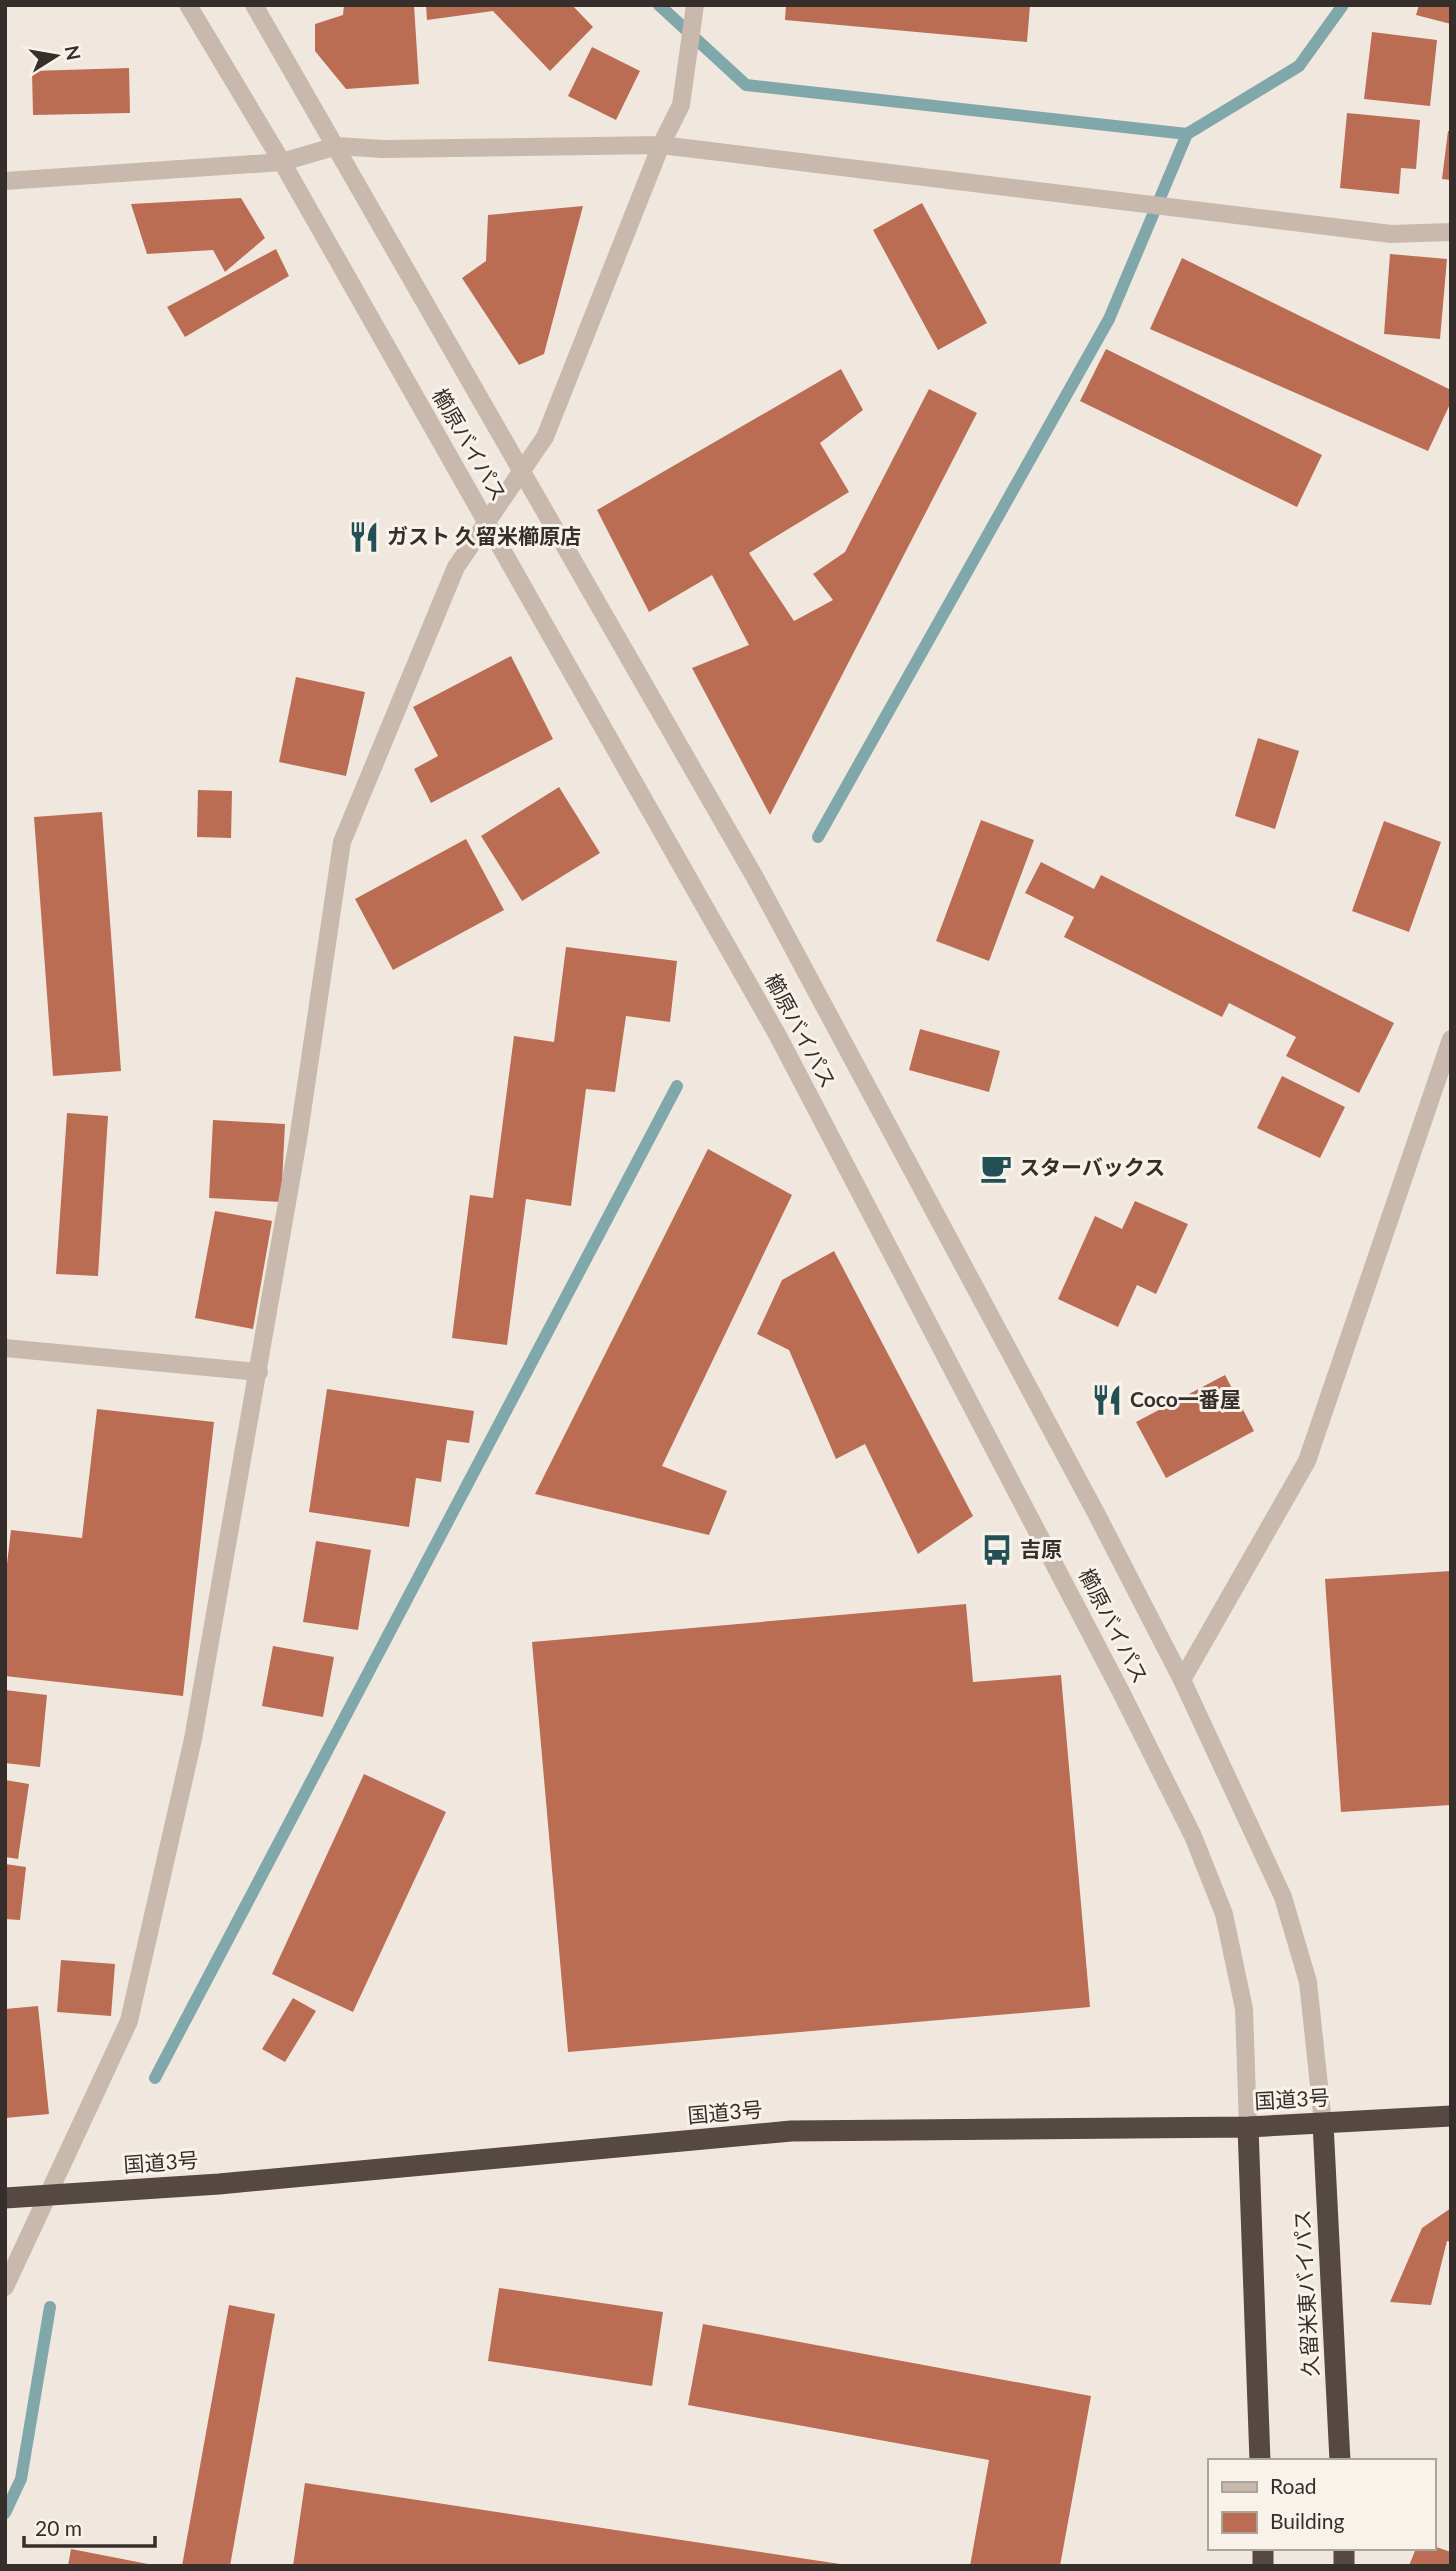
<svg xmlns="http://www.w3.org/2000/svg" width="1456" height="2571" font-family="Lato,'Noto Sans JP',sans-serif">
<rect width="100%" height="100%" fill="#f0e8df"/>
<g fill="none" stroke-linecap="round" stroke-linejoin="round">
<path stroke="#80a8ab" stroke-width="12" d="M659,5L746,85L1187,134
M818,837L1109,319L1187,134L1299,66L1343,5
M155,2078L677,1086
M5,2513L21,2479L50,2307"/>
</g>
<path fill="#ba6d53" d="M344,5H414L419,84L346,89L315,51V24L343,15Z
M426,5H572L593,27L550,71L493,11L427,20Z
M786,5H1030L1027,42L785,20Z
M1419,5H1451V24L1416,15Z
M1372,32L1437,40L1430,106L1364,99Z
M592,47L640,71L616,120L568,96Z
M129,68L130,113L33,115L32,71Z
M1347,113L1420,120L1416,169L1401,168L1399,194L1340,188Z
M1448,131H1451V180L1442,179Z
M241,198L265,238L225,272L213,250L147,254L131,204Z
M922,203L987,323L938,350L873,230Z
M583,206L544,354L519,365L462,278L486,261L488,215Z
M276,249L289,276L185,337L167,307Z
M1390,254L1447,259L1440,339L1384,334Z
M1182,258L1451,390V402L1428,451L1150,329Z
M1106,349L1322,455L1297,507L1080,401Z
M841,369L863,410L820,443L849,492L749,553L794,621L833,600L813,574L845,552L929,389L977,413L770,815L692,668L749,645L712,575L649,612L597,510Z
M511,656L553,739L431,803L414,769L438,756L413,707Z
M296,677L365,692L346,776L279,762Z
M1258,738L1299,751L1275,829L1235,816Z
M559,787L600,853L522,901L481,836Z
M198,790L232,791L231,838L197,837Z
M102,812L121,1071L53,1076L34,817Z
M981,820L1034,840L989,961L936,941Z
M1384,821L1441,842L1409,932L1352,911Z
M466,839L504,910L393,970L355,899Z
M1041,862L1094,889L1101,875L1394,1023L1359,1093L1286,1056L1296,1037L1229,1003L1222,1017L1064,937L1074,917L1025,893Z
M566,947L677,961L670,1022L626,1016L615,1092L586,1089L571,1206L526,1199L507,1345L452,1338L470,1195L493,1198L514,1036L554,1042Z
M920,1029L1000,1051L989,1092L909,1070Z
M1282,1076L1345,1107L1320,1158L1257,1128Z
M67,1113L108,1116L98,1276L56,1274Z
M213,1120L285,1124L281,1202L209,1198Z
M708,1149L792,1195L662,1466L727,1491L709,1535L535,1494Z
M1135,1201L1188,1224L1156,1294L1137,1285L1118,1327L1058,1299L1095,1216L1122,1229Z
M215,1211L272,1221L253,1329L195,1318Z
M834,1251L973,1516L918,1554L865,1444L836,1459L789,1350L757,1334L782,1280Z
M1225,1375L1254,1431L1166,1478L1136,1422Z
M327,1389L474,1411L469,1443L447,1440L441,1482L416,1478L409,1527L309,1512Z
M97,1409L214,1422L183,1696L5,1676V1581L11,1530L82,1538Z
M316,1541L371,1550L358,1630L303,1622Z
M1451,1571V1805L1341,1812L1325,1579Z
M966,1604L973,1682L1061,1675L1090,2007L568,2052L532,1642Z
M273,1646L334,1657L323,1717L262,1706Z
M5,1690L47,1695L40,1767L5,1763Z
M364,1774L446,1812L353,2012L272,1974Z
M5,1780L29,1784L18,1859L5,1857Z
M5,1864L26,1867L20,1920L5,1919Z
M61,1960L115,1964L111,2016L57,2012Z
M293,1998L316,2011L285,2062L262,2049Z
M38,2006L49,2114L5,2118V2009Z
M1451,2208V2242L1447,2241L1431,2305L1390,2302L1422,2228Z
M499,2288L663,2312L652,2386L488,2361Z
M229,2305L275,2314L230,2566H182Z
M703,2324L1091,2396L1060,2566H970L989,2460L688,2405Z
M305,2483L840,2564L839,2566H293Z
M1433,2546L1451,2552V2566H1409L1416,2548H1433Z
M71,2549L148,2564V2566H68Z"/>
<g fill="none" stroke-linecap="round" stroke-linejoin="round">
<path stroke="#c8b9ac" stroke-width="18" d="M188,5L282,162L778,1036L1120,1690L1193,1836L1224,1914L1244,2009L1248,2127
M254,5L757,881L1096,1513L1182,1680L1283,1897L1308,1982L1323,2123
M5,181L282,162L337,146L383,149L661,145L1391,234L1451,232
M5,1348L259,1372
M1182,1680L1307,1461L1451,1039
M5,2287L129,2021L193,1739L298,1140L342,842L456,567L545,437L661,145L681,105L695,5"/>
<path stroke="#564842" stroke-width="21" d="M1323,2123L1340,2461
M1248,2127L1260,2461
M5,2198L219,2184L791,2131L1248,2127L1451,2116
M1263,2548V2566
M1344,2548V2566"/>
</g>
<defs>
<symbol id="restaurant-bare" viewBox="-9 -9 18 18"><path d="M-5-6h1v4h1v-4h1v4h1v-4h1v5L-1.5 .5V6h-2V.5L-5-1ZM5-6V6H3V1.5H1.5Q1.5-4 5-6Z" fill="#235054" stroke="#f8f2eb" stroke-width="2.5" paint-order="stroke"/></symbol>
<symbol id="cafe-bare" viewBox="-9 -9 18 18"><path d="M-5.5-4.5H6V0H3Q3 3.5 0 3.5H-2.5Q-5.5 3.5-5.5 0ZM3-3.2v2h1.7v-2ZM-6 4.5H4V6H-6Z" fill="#235054" stroke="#f8f2eb" stroke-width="2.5" paint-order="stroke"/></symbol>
<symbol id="bus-bare" viewBox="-9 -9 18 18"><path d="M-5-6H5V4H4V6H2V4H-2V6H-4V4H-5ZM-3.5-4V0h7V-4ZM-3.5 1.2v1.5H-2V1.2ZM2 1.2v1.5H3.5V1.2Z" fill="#235054" stroke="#f8f2eb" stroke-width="2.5" paint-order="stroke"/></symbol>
</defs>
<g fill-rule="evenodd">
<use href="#restaurant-bare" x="342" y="515" width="44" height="44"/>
<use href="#cafe-bare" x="974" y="1146" width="44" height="44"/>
<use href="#restaurant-bare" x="1085" y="1378" width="44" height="44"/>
<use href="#bus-bare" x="975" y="1528" width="44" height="44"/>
</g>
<g text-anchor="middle" stroke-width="6" stroke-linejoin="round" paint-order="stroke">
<g font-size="21" fill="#362e2a" stroke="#f8f2eb">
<text transform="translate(469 445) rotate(60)" y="7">櫛原バイパス</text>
<text transform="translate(800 1031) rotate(62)" y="7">櫛原バイパス</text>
<text transform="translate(1113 1626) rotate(63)" y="7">櫛原バイパス</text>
<text transform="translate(1292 2100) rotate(-3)" y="7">国道3号</text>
<text transform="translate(725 2113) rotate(-5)" y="7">国道3号</text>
<text transform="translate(161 2163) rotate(-4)" y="7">国道3号</text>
<text transform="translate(1307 2293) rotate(-93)" y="7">久留米東バイパス</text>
</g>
<g font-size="21" font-weight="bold" fill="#362e2a" stroke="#f8f2eb" text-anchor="start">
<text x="387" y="544">ガスト 久留米櫛原店</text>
<text x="1019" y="1175">スターバックス</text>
<text x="1130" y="1407">Coco一番屋</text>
<text x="1020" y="1557">吉原</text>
</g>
</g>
<rect width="1456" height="2571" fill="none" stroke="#362e2a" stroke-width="14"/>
<rect x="1208" y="2459" width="228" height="91" fill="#f8f2eb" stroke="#aaa49e" stroke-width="2"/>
<rect x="1222" y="2482" width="35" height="10" fill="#c8b9ac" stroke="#aaa49e" stroke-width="2"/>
<text x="1270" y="2494" font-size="21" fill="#362e2a">Road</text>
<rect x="1222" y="2512" width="35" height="21" fill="#ba6d53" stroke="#aaa49e" stroke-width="2"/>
<text x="1270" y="2529" font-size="21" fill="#362e2a">Building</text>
<g transform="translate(56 56) rotate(79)" stroke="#f8f2eb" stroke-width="5" paint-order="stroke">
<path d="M0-5L12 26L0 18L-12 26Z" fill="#362e2a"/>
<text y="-10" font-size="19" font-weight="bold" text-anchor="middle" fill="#362e2a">N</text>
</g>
<path d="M24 2536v10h131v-10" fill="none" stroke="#362e2a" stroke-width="3.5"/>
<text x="35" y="2536" font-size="21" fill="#362e2a" stroke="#f8f2eb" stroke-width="5" paint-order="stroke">20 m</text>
</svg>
